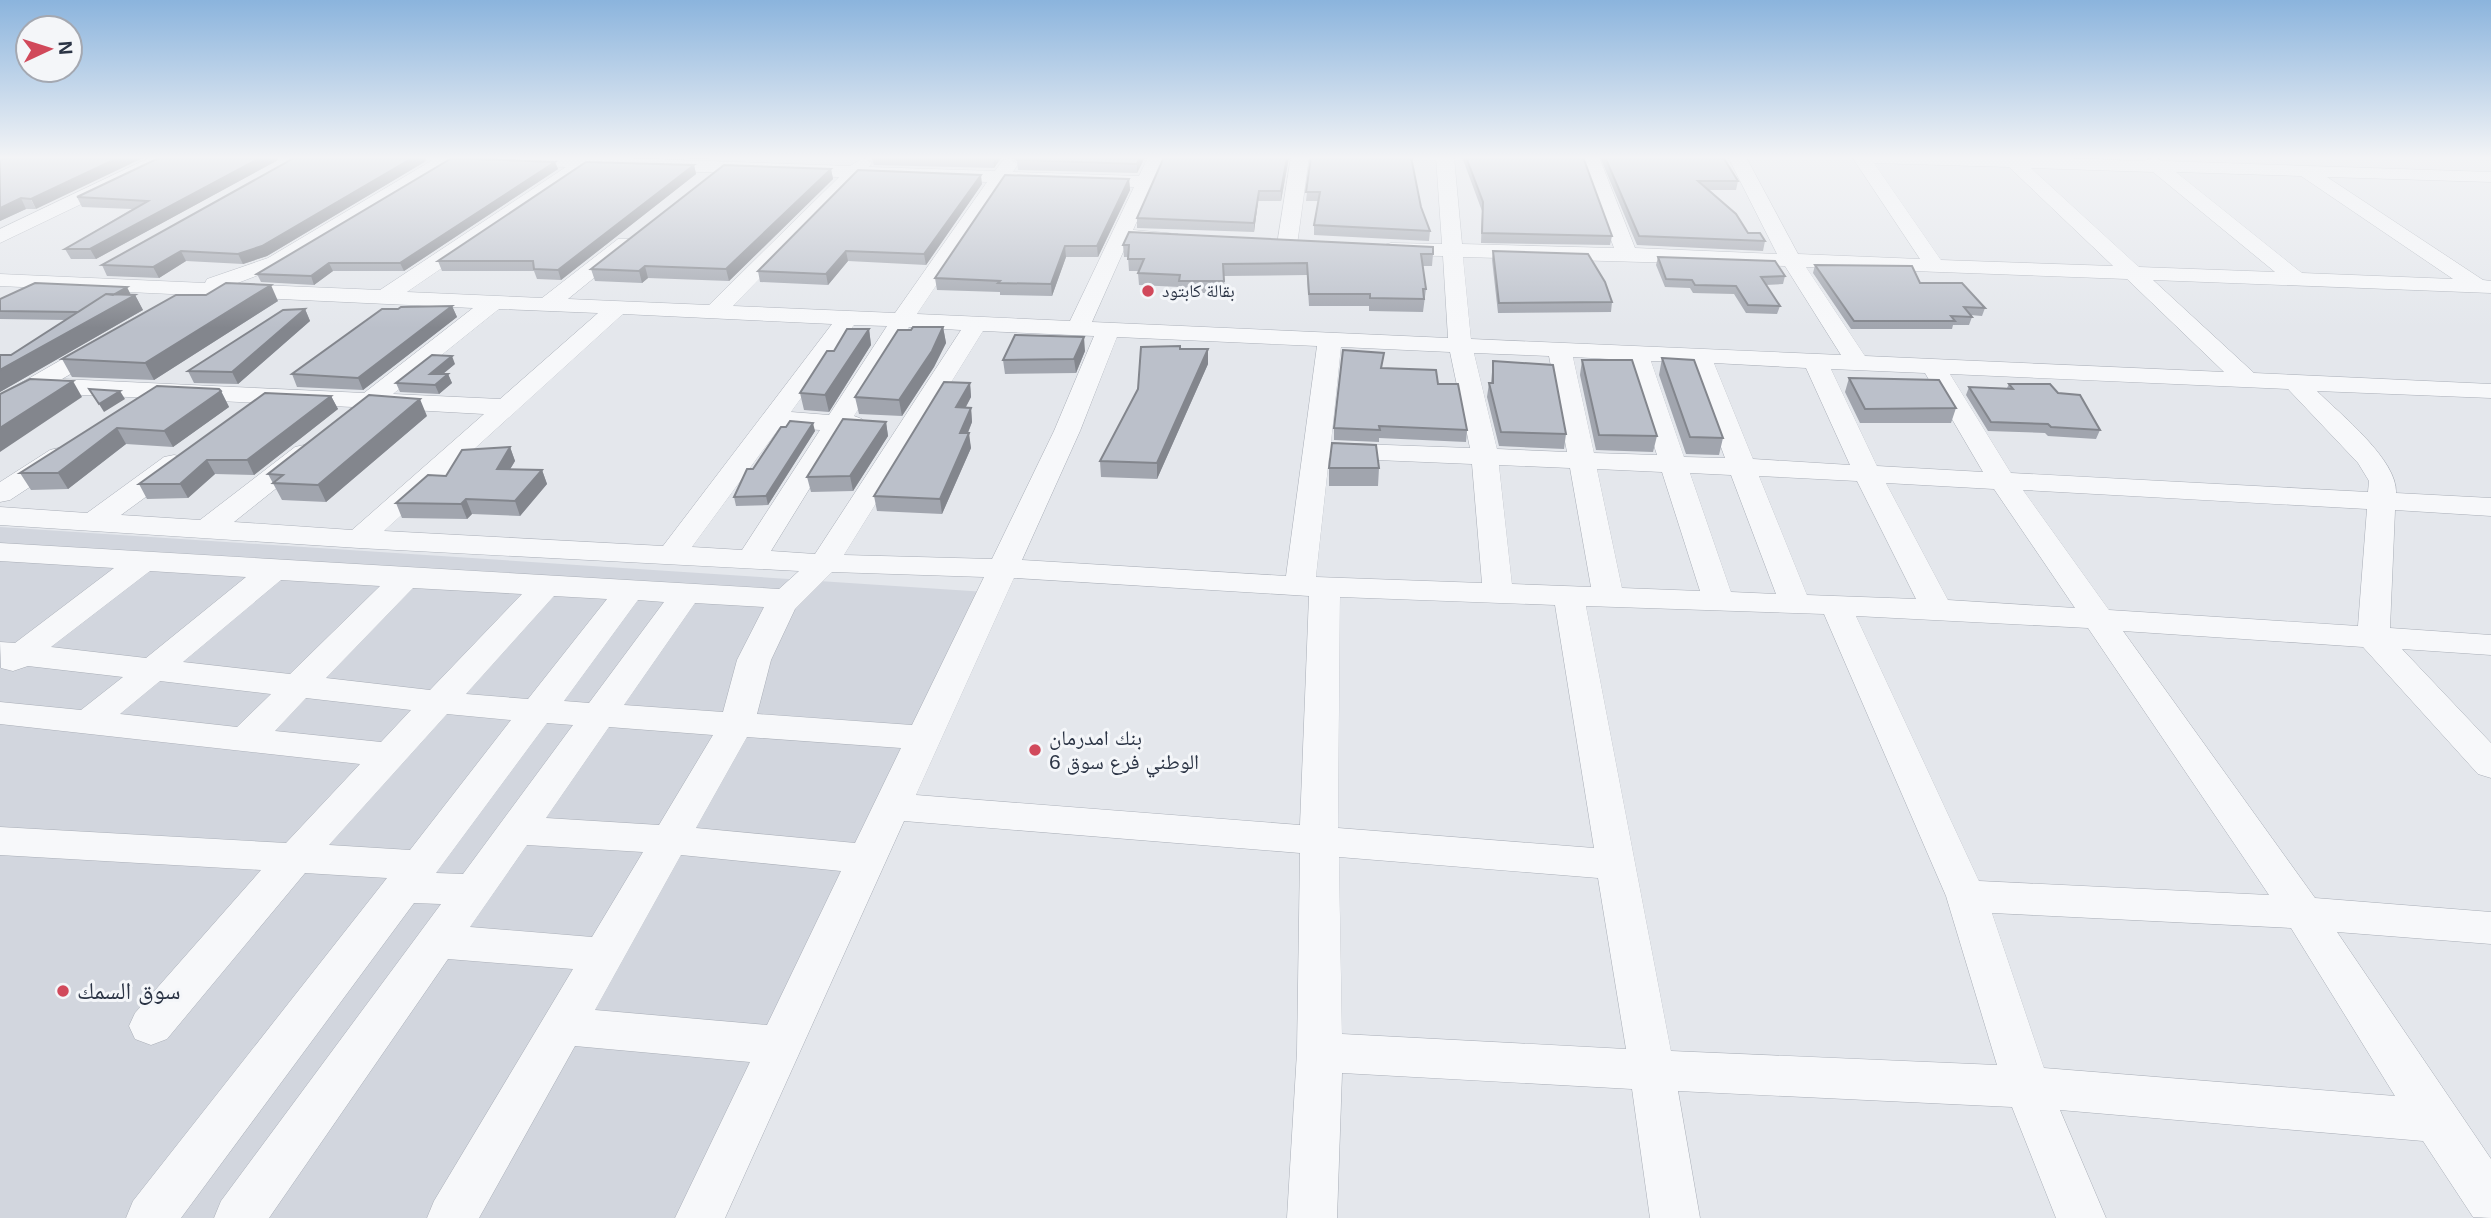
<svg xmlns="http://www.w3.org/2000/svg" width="2491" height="1218" font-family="Helvetica,'Noto Naskh Arabic',sans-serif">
<rect width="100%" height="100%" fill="#e4e7ec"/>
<path fill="#d2d6de" d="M0,527L986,592L698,1218H0Z"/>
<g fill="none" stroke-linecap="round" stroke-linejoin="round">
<defs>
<path id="minor" d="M151,157H174L171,161L0,243V229Z
M426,157H595L850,166L863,158L872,163L869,167L995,171L1003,160L1009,159L1018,164L1013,172L1139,176L1148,157H1166L1133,230L1178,234L1181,238L1178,242L1128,241L1092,322L1448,338L1443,256L1391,255L1384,253L1381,249L1384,245L1391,243L1442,244L1436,157H1454L1462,244L1614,248L1581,157H1599L1635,248L1777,254L1728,157H1746L1798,254L1920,259L1852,157H2037L2144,161L2154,157L2162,161L2491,172V182L2327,177L2483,280L2491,281V293L2153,280L2254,373L2491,384V398L2317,391C2340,414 2398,460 2396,493L2491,498V516L2395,510L2390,628L2491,635V655L2402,649L2491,743V778L2478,774L2363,647L2123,631L2315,898L2491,912V944L2337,932L2491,1159V1218L2473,1217L2423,1141L2060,1110L2106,1218H2056L2012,1107L1678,1091L1700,1218H1650L1632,1089L1342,1073L1337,1218H1287L1297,1052L1300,853L904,821L725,1218H675L750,1062L575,1046L479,1218H427L434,1201L573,969L448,959L269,1218H214L221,1201L441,904L414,903L181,1218H126L133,1201L387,878L305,873L167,1039L151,1045L135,1039L129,1026L135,1013L261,870L0,855V827L286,843L360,764L0,724V702L81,710L123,677L28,666L13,671L1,668L0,642L15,643L114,568L0,561V543L779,589L799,571L359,548L0,525V507L87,513L164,457L174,455L184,457L188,463L184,469L121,515L200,520L295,447L304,445L313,447L317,453L313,459L234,522L352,530L484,414L375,408L364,413L353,407L39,393L0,413V395L94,341H110L114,346L110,351L62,379L364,393L473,308L0,286V274L205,283L207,279L268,258L431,161ZM454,163L566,167L380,290L235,284L282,266ZM1874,163L2009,167L2113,266L1941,260ZM588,168L839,177L709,305L568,299L632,247L635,243L632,239H618L542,298L407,292ZM2031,168L2153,172L2275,272L2139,267ZM2176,172L2301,176L2453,279L2302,273ZM859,177L987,182L895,313L733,306ZM1005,183L1134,187L1070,321L917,314ZM1463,257L1785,266L1841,355L1471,339ZM1806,267L2127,279L2224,372L1865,356ZM499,309L598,313L500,399L393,394ZM623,314L832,324L663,546L384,531ZM854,325L887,326L829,415L791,412ZM909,327L961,330L815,554L771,551L845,431L862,429L866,424L862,419L854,416ZM983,331L1094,336L1054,431L992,559L844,555ZM1117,337L1317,346L1286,576L1022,560L1080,431ZM1341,347L1450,352L1470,448L1331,443ZM1474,353L1549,356L1567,452L1497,449ZM1573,357L1627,360L1657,455L1594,453ZM1651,361L1690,362L1725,458L1684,457ZM1714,363L1806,368L1850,465L1753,459ZM1831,369L1925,373L1983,472L1877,466ZM1950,374L2288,389L2358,463L2369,481L2368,492L2011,473ZM780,427L820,430L742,550L692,547ZM1329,458L1472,464L1482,583L1316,577ZM1499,465L1570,468L1591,587L1512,584ZM1597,469L1662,472L1700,591L1622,588ZM1690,473L1731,475L1776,594L1731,592ZM1759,476L1857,481L1916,599L1807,595ZM1886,483L1994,489L2075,608L1948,600ZM2023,490L2367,509L2358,626L2109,610ZM150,571L246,577L146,658L51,647ZM832,572L984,577L912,725L757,714L771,660L795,609ZM1014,578L1309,596L1300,825L916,795ZM281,580L380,586L290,674L183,662ZM413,588L522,594L430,690L326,678ZM554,596L607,599L528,699L466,694ZM1340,597L1555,605L1594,848L1338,828ZM638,600L664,602L589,703L564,701ZM695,603L764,607L737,660L723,712L624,705ZM1586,606L1824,614L1946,896L1997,1065L1671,1051ZM1856,616L2088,628L2269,895L1979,881ZM160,681L271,694L237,727L120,714ZM306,698L411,710L381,742L275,731ZM447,714L511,720L410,850L329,845ZM547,723L573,725L463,874L436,873ZM609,727L713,735L659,825L546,818ZM747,737L901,748L855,843L696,828ZM527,845L643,852L592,937L470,927ZM681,855L841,871L767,1025L595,1010ZM1339,857L1598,878L1626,1049L1342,1034ZM1992,913L2291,928L2395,1096L2044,1068Z
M1291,157H1309L1297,245L1294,249H1280L1277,245Z
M59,448L68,450L72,456L68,462L10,500L0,502V482L50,450Z"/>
</defs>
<use href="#minor" stroke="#a9aeb7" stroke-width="1"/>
<use href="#minor" fill="#f7f8fa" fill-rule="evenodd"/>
</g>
<path fill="#a1a5ae" d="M9,157L36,209H26L0,221V160Z
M161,157H277L278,160L96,259H71L65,249L132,209L82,207L77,197Z
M296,157H425L426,161L267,256L243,264L186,261L159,278L107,276L102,265Z
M663,157H709L708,159Z
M871,157H1006L1001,158L994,168L874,165Z
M1010,157H1145L1137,173L1018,170L1017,161Z
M1289,157L1281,201H1258L1254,232L1137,228V218Z
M1311,157L1421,207L1430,231L1429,241L1314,235V225L1318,201H1306Z
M1462,157H1583L1612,236L1610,245L1481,243L1482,211Z
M1600,157H1723L1738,181L1736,190H1709L1748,233L1765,241L1763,251L1637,245Z
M555,162L558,169L404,271H333L314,285L261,282L257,274Z
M694,165L696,174L561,280L537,279L534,271H442L438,261Z
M831,169L833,179L729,281L648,278L642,283L595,281L591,269Z
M1129,179L1130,190L1098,257H1066L1052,296L1000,295V292L937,290L935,278Z
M982,184L926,265L848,261L828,285L760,282L758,271Z
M1123,245L1433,254L1432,266H1423L1426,289L1423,312L1369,311V306H1309L1307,275L1224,276L1225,293H1179V287L1139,285L1138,273L1139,271H1129L1128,257H1124Z
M1493,251L1612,302L1611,312L1498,313L1492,260Z
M1658,257L1785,276L1783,284L1766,285L1780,306L1777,314L1746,313L1734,294L1693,293L1690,288L1665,287L1656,265Z
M1815,265L1920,283L1985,308L1982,316L1970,315L1972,317L1969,325H1953L1952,329H1851L1813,273Z
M130,295H135L143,310L0,392V355H11L66,320L0,319V299L131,295Z
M206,295L278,301L154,380L72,377L62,359Z
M452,306L457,317L363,390L297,387L292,374L398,309Z
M305,309L310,321L238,384L194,383L188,371Z
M943,327L946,343L934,367L902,416L859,414L855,397L911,330Z
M869,329L871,345L829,412L804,410L800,393L834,351Z
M1180,349L1208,364L1157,479L1101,477L1100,461L1138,389Z
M1085,351L1076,373L1005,374L1003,360Z
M1662,358L1723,438L1719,455L1686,454L1659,375Z
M1582,360L1657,436L1653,452L1596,450L1580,375Z
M1493,361L1566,434L1564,449L1499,446L1487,397L1489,383H1491Z
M455,364L443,374H448L452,383L439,394L400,392L396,383Z
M1383,368L1467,430L1466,442L1379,438V442L1334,440V428Z
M1849,378L1956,408L1951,423H1860L1845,392Z
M970,383L971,397L966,407L971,408L972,422L968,433L971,448L942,514L877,511L874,496Z
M2009,384L2058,393L2100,430L2096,439L2048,436L2045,433L1988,431L1966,395L1969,387L2007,388Z
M157,386L221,391L229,407L173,447L126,444L68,489L31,490L20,473Z
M331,396L338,409L254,475L215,474L188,498L147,499L139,484Z
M427,416L326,502L282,500L268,474Z
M886,422L888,436L853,491L811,492L807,477Z
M786,427L815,431L768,505L736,506L734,497L753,469Z
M510,447L515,461L510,469L542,470L547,484L520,516L472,514L467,519L402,518L396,503L446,476Z
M1329,468H1379L1378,486H1329Z"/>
<path fill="#83868d" d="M120,157H145L36,209L31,199Z
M262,157H277L278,160L96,259L90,249Z
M414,157H425L426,161L267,256L243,264L238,254Z
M994,157H1006L1001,158L994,168L993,159Z
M1140,157H1145L1137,173V164Z
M1287,157H1289L1281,201V191Z
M555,162L558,169L404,271L400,263Z
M694,165L696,174L561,280L558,270Z
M831,169L833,179L729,281L726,269Z
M981,175L982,184L926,265L924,254Z
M1129,179L1130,190L1098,257L1097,246Z
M1259,191L1258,201L1254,232V223Z
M21,198L26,209L0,221V208Z
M1065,246L1066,257L1052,296L1051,284Z
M181,251L186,261L159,278L153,267Z
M846,251L848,261L828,285L826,274Z
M329,263L333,271L314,285L311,276Z
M645,266L648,278L642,283L639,271Z
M271,285L278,301L154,380L145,363Z
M127,287L131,295L88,320L84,312Z
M135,295L143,310L0,392V370Z
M452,306L457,317L363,390L358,378Z
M305,309L310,321L238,384L232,372Z
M943,327L946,343L934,367L902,416L899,400Z
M869,329L871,345L829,412L825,395Z
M1084,337L1085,351L1076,373L1074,359Z
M1208,349V364L1157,479V463Z
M452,356L455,364L433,382L430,374Z
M448,374L452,383L439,394L435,385Z
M73,381L82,397L0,452V428Z
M970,383L971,397L958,421L956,407Z
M120,391L125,399L104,412L99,404Z
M221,391L229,407L173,447L164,431Z
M331,396L338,409L254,475L247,460Z
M420,399L427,416L326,502L318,485Z
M971,408L972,422L962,447L960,433Z
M886,422L888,436L853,491L850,476Z
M813,423L815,431L768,505L766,496Z
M117,428L126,444L68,489L58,473Z
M969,433L971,448L942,514L940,499Z
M510,447L515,461L502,483L497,469Z
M207,460L215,474L188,498L180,484Z
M542,470L547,484L520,516L515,501Z
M466,499L472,514L467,519L461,504Z"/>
<path fill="#bbc0ca" stroke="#83868d" stroke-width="2" d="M9,157H120L31,199L21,198L0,208V160Z
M161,157H262L90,249H65L148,201L77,197Z
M296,157H414L262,246L238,254L181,251L153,267L102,265Z
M925,157H994L993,159Z
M1018,157H1140L1137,164L1017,160Z
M1164,157H1287L1281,191H1259L1254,223L1137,218Z
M1311,157H1411L1421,207L1430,231L1314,225L1320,192H1306Z
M1466,157H1583L1612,236L1482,233L1483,202Z
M1605,157H1723L1738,181H1698L1736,214L1748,233H1760L1765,241L1639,236Z
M452,158L555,162L400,263H329L311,276L257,274Z
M586,162L694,165L558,270L534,269L533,261H438Z
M724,165L831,169L726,269L645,266L639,271L591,269Z
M858,170L981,175L924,254L846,251L826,274L758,271Z
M1005,175L1129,179L1097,246H1065L1051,284L998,283L1000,281L935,278Z
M1129,232L1433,247V254H1421L1426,289H1423L1424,299L1370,298V294H1309L1307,263L1223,264L1224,281H1179L1180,275L1138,273L1144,259H1128L1129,245H1123Z
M1493,251L1588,254L1605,282L1612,302L1499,303Z
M1658,257L1775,261L1785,276L1761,277L1780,306L1748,305L1736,286L1695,285L1692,280L1666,279Z
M1815,265L1912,266L1920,283H1962L1985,308L1964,307L1972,317L1951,316L1955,321H1854Z
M35,283L127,287L113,295L106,294L78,312L0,311V299Z
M226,283L271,285L145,363L62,359L176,295H206Z
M106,294L135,295L0,370V355H11Z
M452,306L358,378L292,374L382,309H398L401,307Z
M305,309L232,372L188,371L283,310Z
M913,327H943L932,351L899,400L855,397L898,330H911Z
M847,329H869L825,395L800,393L827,351H834Z
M1015,335L1084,337L1074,359L1003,360Z
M1180,346V349H1208L1157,463L1100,461L1138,389L1141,347Z
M1343,350L1384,353L1381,368L1436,370L1438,384H1458L1467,430L1379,426L1380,430L1334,428Z
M432,355L452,356L430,374H448L435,385L396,383Z
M1662,358L1694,360L1723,438L1690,437Z
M1582,360H1632L1657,436L1599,435Z
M1493,361L1553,365L1566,434L1501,432L1489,383H1493Z
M1849,378L1939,380L1956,408L1865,409Z
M30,379L73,381L0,428V394Z
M944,382L970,383L956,407L971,408L960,433H969L940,499L874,496Z
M2009,384H2050L2058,393L2080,395L2100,430L2051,427L2048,424L1991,422L1969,387L2013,389Z
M157,386L219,389L221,391L164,431L117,428L58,473H20Z
M89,389L120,391L99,404Z
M265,393L331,396L247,460H207L180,484H139Z
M369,395L420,399L318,485L273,483L283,475L268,474Z
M843,419L886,422L850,476L807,477Z
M790,421L813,423L766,496L734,497L747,469H753L781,427H786Z
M1332,443L1376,445L1379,468H1329Z
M510,447L497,469L542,470L515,501L466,499L461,504L396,503L428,475L446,476L462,450Z"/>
<linearGradient id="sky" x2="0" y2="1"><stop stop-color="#8bb4dd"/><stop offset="0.48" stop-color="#f3f4f6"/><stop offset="1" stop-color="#f3f4f6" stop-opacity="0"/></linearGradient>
<rect width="2491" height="328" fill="url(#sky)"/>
<g fill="#d1495b" stroke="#f4f6f9" stroke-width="2.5">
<circle cx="1148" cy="291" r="7"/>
<circle cx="1035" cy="750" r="7"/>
<circle cx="63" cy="991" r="7"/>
</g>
<g text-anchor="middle" stroke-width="6" stroke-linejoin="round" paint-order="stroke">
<g font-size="18" fill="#2b3445" stroke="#f4f6f9" text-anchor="start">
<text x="1162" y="297">بقالة كابتود</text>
</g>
<g font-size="21" fill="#2b3445" stroke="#f4f6f9" text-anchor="start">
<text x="1049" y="745">بنك امدرمان<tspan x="1049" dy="24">الوطني فرع سوق 6</tspan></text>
</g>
<g font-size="24" fill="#2b3445" stroke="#f4f6f9" text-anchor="start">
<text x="77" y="999">سوق السمك</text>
</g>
</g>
<g transform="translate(49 49) rotate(86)"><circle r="33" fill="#f4f6f9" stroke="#a4a8b1" stroke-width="2"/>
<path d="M0-5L12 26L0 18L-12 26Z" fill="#d1495b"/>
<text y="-10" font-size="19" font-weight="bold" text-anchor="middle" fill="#2b3445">N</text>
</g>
</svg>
